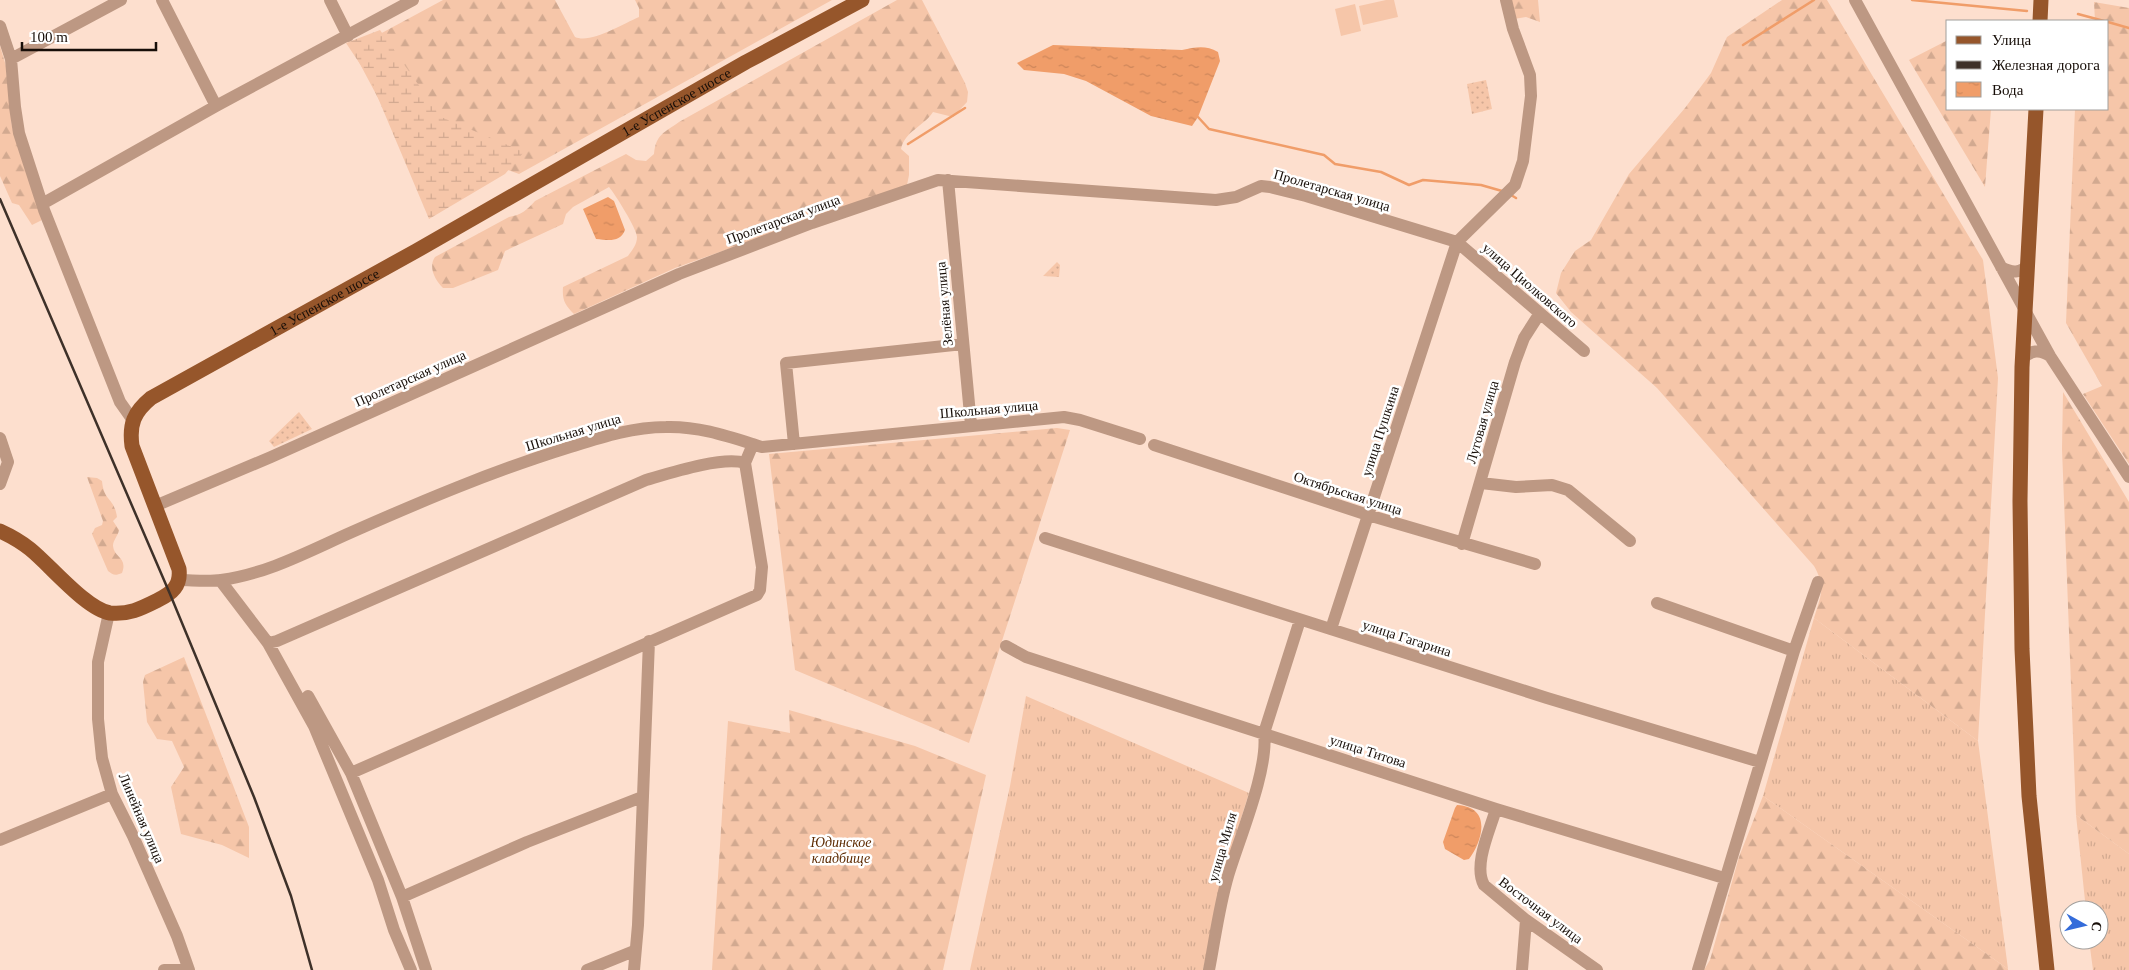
<svg xmlns="http://www.w3.org/2000/svg" width="2129" height="970" font-family="'Times New Roman',serif">
<defs>
<pattern id="grass-tufts" width="24" height="20" patternUnits="userSpaceOnUse" patternTransform="scale(1.25)"><rect width="24" height="20" fill="#f6c6a9"/><path d="M3 7l-1-3M5 7V3M7 7l1-3M15 17l-1-3M17 17v-4M19 17l1-3" fill="none" stroke="#d2a990"/></pattern>
<pattern id="forest-firs" width="22" height="20" patternUnits="userSpaceOnUse" patternTransform="scale(1.25)"><rect width="22" height="20" fill="#f6c6a9"/><path d="M5 1l3.5 6h-7zM16 11l3.5 6h-7z" fill="#d2a990"/></pattern>
<pattern id="wetland-marsh" width="20" height="14" patternUnits="userSpaceOnUse" patternTransform="scale(1.25)"><rect width="20" height="14" fill="#f6c6a9"/><path d="M1 5h8M5 5V1M11 12h8M15 12V8" fill="none" stroke="#d2a990"/></pattern>
<pattern id="park-dots" width="8" height="8" patternUnits="userSpaceOnUse" patternTransform="scale(1.25)"><rect width="8" height="8" fill="#f6c6a9"/><path d="M2 2h.1M6 6h.1" fill="none" stroke="#d2a990" stroke-width="1.8" stroke-linecap="round"/></pattern>
<pattern id="water-ripples" width="26" height="14" patternUnits="userSpaceOnUse" patternTransform="scale(1.25)"><rect width="26" height="14" fill="#f09d69"/><path d="M2 4q2-2 4 0t4 0M15 11q2-2 4 0t4 0" fill="none" stroke="#cd865a"/></pattern>
</defs>
<rect width="100%" height="100%" fill="#fddfce"/>
<path fill="url(#grass-tufts)" d="M1814,618L1978,741L2008,969L1763,796Z
M1026,696L1249,793L1223,876L1203,970H970L1010,786Z
M2076,815L2129,854V970H2093L2089,940H2099V910H2086Z"/>
<path fill="url(#forest-firs)" d="M443,0H555L575,37C591,44 622,24 639,17V8L635,0H832L519,174L394,128L352,49Z
M897,0H922L965,83L968,92L967,102L953,117L933,112C923,127 905,131 901,149L909,156V175L907,185L675,268L574,314C565,305 562,300 563,287L628,256C632,250 637,245 637,237C637,229 615,194 609,187L573,207L566,214L563,224L505,251L498,270L453,288H443C435,280 428,267 435,257L509,217C521,215 527,210 535,201L626,154L636,160L646,161L654,154C656,134 664,133 679,122Z
M1509,0H1538L1540,22L1526,17L1514,19Z
M1782,0H1827L1983,260L1998,378L1978,741L1814,618C1821,595 1826,587 1814,566L1657,388L1571,312L1556,293L1561,273L1575,251L1591,240L1629,174L1685,108L1711,73L1727,37Z
M2094,2L2129,8V464L2083,394L2102,386L2066,323L2075,109H2108V21H2095Z
M1948,40V109H1991L1985,187L1909,60Z
M0,46L6,66L12,127L42,220L32,225L19,205L12,203L0,176Z
M2063,392L2129,502V854L2076,815L2062,449Z
M1057,428L1070,430L969,743L795,670L769,454Z
M87,477L97,478L102,481C104,502 114,497 117,517L113,521L119,530C118,536 113,540 113,546C114,558 128,557 122,573C115,576 113,575 108,571L92,534L95,528L102,525L103,521Z
M184,657L249,827V858L222,845L181,834L171,787L184,767L172,741L157,739L147,722L143,682L145,675Z
M789,710L915,746L986,775L943,970H712L728,721L790,733Z
M1763,796L2008,969V970H1704L1710,960L1739,857Z"/>
<path fill="url(#wetland-marsh)" d="M380,30L441,117L524,152L505,174L429,219L370,79L346,43Z"/>
<path fill="url(#park-dots)" d="M1486,80L1492,109L1472,114L1467,84Z
M1057,262L1060,265L1059,277L1043,276Z
M299,412L312,429L274,447L269,441Z"/>
<path fill="#f6c6a9" d="M1386,0H1394L1398,17L1363,25L1359,6Z
M1355,4L1361,31L1341,36L1335,9Z"/>
<path fill="url(#water-ripples)" d="M1053,45L1182,50C1196,47 1206,45 1218,52L1220,61L1198,117L1192,126L1188,125L1151,116L1086,81L1064,74L1024,70L1017,63Z
M608,197L614,201L625,230C620,243 608,240 596,239L583,209Z
M1457,805C1492,807 1483,840 1469,859L1464,860L1445,849L1443,842L1455,808Z"/>
<g fill="none" stroke-linecap="round" stroke-linejoin="round">
<path stroke="#f09d69" stroke-width="2.5" d="M1912,0L2027,11
M2078,14L2104,21
M2108,22L2129,28
M1743,45L1814,0
M1198,117L1209,129L1324,155L1335,164L1381,172L1409,185L1423,180L1481,185L1502,191
M908,144L965,108
M1511,195L1516,198"/>
<path stroke="#bd9883" stroke-width="12" d="M162,0L216,106
M330,0L348,36
M1855,0L2050,356L2129,477
M0,26L11,59L15,107L19,133L44,210L120,402L132,419
M11,59L121,0
M948,180L971,425
M42,204L216,106L413,0
M2001,267C2012,273 2020,274 2029,264
M2022,359C2031,350 2040,349 2050,356
M0,438L8,462L0,484
M794,444L786,363L963,344
M1154,445L1368,515L1535,564
M1481,483L1516,487L1552,485L1568,490L1630,541
M155,506L271,457L679,274L812,223L938,180L1216,200L1236,197L1261,186L1270,187L1306,196L1457,242L1584,351
M1045,538L1547,698L1760,762
M1462,544L1515,362L1524,338L1540,313
M179,580C192,580 207,582 221,580C267,574 309,551 352,532C422,501 493,471 567,448C599,438 631,427 666,427C700,426 730,437 762,447L1064,417L1080,420L1140,439
M220,580L268,643L314,726L378,880L394,930L411,970
M1657,603L1794,651
M109,613L98,662V719L102,758L112,794L133,836L177,936L189,970
M1331,629L1457,242L1515,185L1523,161L1531,96L1530,75L1513,29L1506,0
M268,643L277,641L646,480C670,473 722,456 745,463
M1006,646L1026,657L1496,809L1724,878
M308,696L351,773L402,897L426,970
M351,773L757,595L760,590L762,567L745,463L753,444
M1496,809C1490,830 1473,865 1484,885L1526,920L1597,970
M0,840L112,794
M402,897L527,842L642,797
M164,970H189
M587,970L634,951
M634,970L638,925L649,641
M1209,970C1215,939 1219,907 1228,876C1239,839 1269,769 1264,733L1300,620
M1522,970L1526,920
M1698,970L1794,651L1818,582"/>
<g stroke="#96562b" stroke-width="15">
<path d="M2040,21L2041,0"/>
<path d="M2036,109L2022,367L2020,501L2022,649L2029,796L2047,970"/>
<path id="s1" d="M0,531C11,536 20,541 30,549C50,565 86,609 110,613C129,615 142,608 158,600C172,593 181,586 179,569L132,446C129,424 134,412 151,398L416,251L746,62L862,0"/>
</g>
<path stroke="#3e3129" stroke-width="2.5" d="M0,199L170,594L254,797L291,896L312,970"/>
</g>
<g text-anchor="middle" stroke-width="5" stroke-linejoin="round" paint-order="stroke">
<g font-size="14" fill="#170e08" stroke="#fff">
<text dy="5" stroke="none"><textPath href="#s1" startOffset="1019">1-е Успенское шоссе</textPath></text>
<text transform="translate(1332 190) rotate(16)" y="5">Пролетарская улица</text>
<text transform="translate(783 219) rotate(-20)" y="5">Пролетарская улица</text>
<text transform="translate(1530 285) rotate(41)" y="5">улица Циолковского</text>
<text dy="5" stroke="none"><textPath href="#s1" startOffset="614">1-е Успенское шоссе</textPath></text>
<text transform="translate(944 304) rotate(-95)" y="5">Зелёная улица</text>
<text transform="translate(410 378) rotate(-24)" y="5">Пролетарская улица</text>
<text transform="translate(989 409) rotate(-5)" y="5">Школьная улица</text>
<text transform="translate(1482 422) rotate(-74)" y="5">Луговая улица</text>
<text transform="translate(1380 431) rotate(-72)" y="5">улица Пушкина</text>
<text transform="translate(573 432) rotate(-17)" y="5">Школьная улица</text>
<text transform="translate(1348 493) rotate(18)" y="5">Октябрьская улица</text>
<text transform="translate(1407 638) rotate(18)" y="5">улица Гагарина</text>
<text transform="translate(1368 751) rotate(18)" y="5">улица Титова</text>
<text transform="translate(142 818) rotate(67)" y="5">Линейная улица</text>
<text transform="translate(1222 847) rotate(-74)" y="5">улица Миля</text>
<text transform="translate(1541 910) rotate(37)" y="5">Восточная улица</text>
</g>
<g font-size="14" font-style="italic" fill="#5d2a00" stroke="#fff">
<text x="841" y="847">Юдинское<tspan x="841" dy="16">кладбище</tspan></text>
</g>
</g>
<rect x="1946" y="20" width="162" height="90" fill="#ffffff" stroke="#a29f9c"/>
<rect x="1956" y="36" width="25" height="8" fill="#96562b" stroke="#a29f9c"/>
<text x="1992" y="45" font-size="15" fill="#170e08">Улица</text>
<rect x="1956" y="61" width="25" height="8" fill="#3e3129" stroke="#a29f9c"/>
<text x="1992" y="70" font-size="15" fill="#170e08">Железная дорога</text>
<rect x="1956" y="82" width="25" height="15" fill="url(#water-ripples)" stroke="#a29f9c"/>
<text x="1992" y="95" font-size="15" fill="#170e08">Вода</text>
<g transform="translate(2084 925) rotate(98)"><circle r="24" fill="#ffffff" stroke="#a29f9c"/>
<path d="M0-4L9 19L0 12L-9 19Z" fill="#346cda"/>
<text y="-8" font-size="14" font-weight="bold" text-anchor="middle" fill="#170e08">С</text>
</g>
<path d="M22 42v8h134v-8" fill="none" stroke="#170e08" stroke-width="2.5"/>
<text x="30" y="42" font-size="15" fill="#170e08" stroke="#ffffff" stroke-width="4" paint-order="stroke">100 m</text>
</svg>
